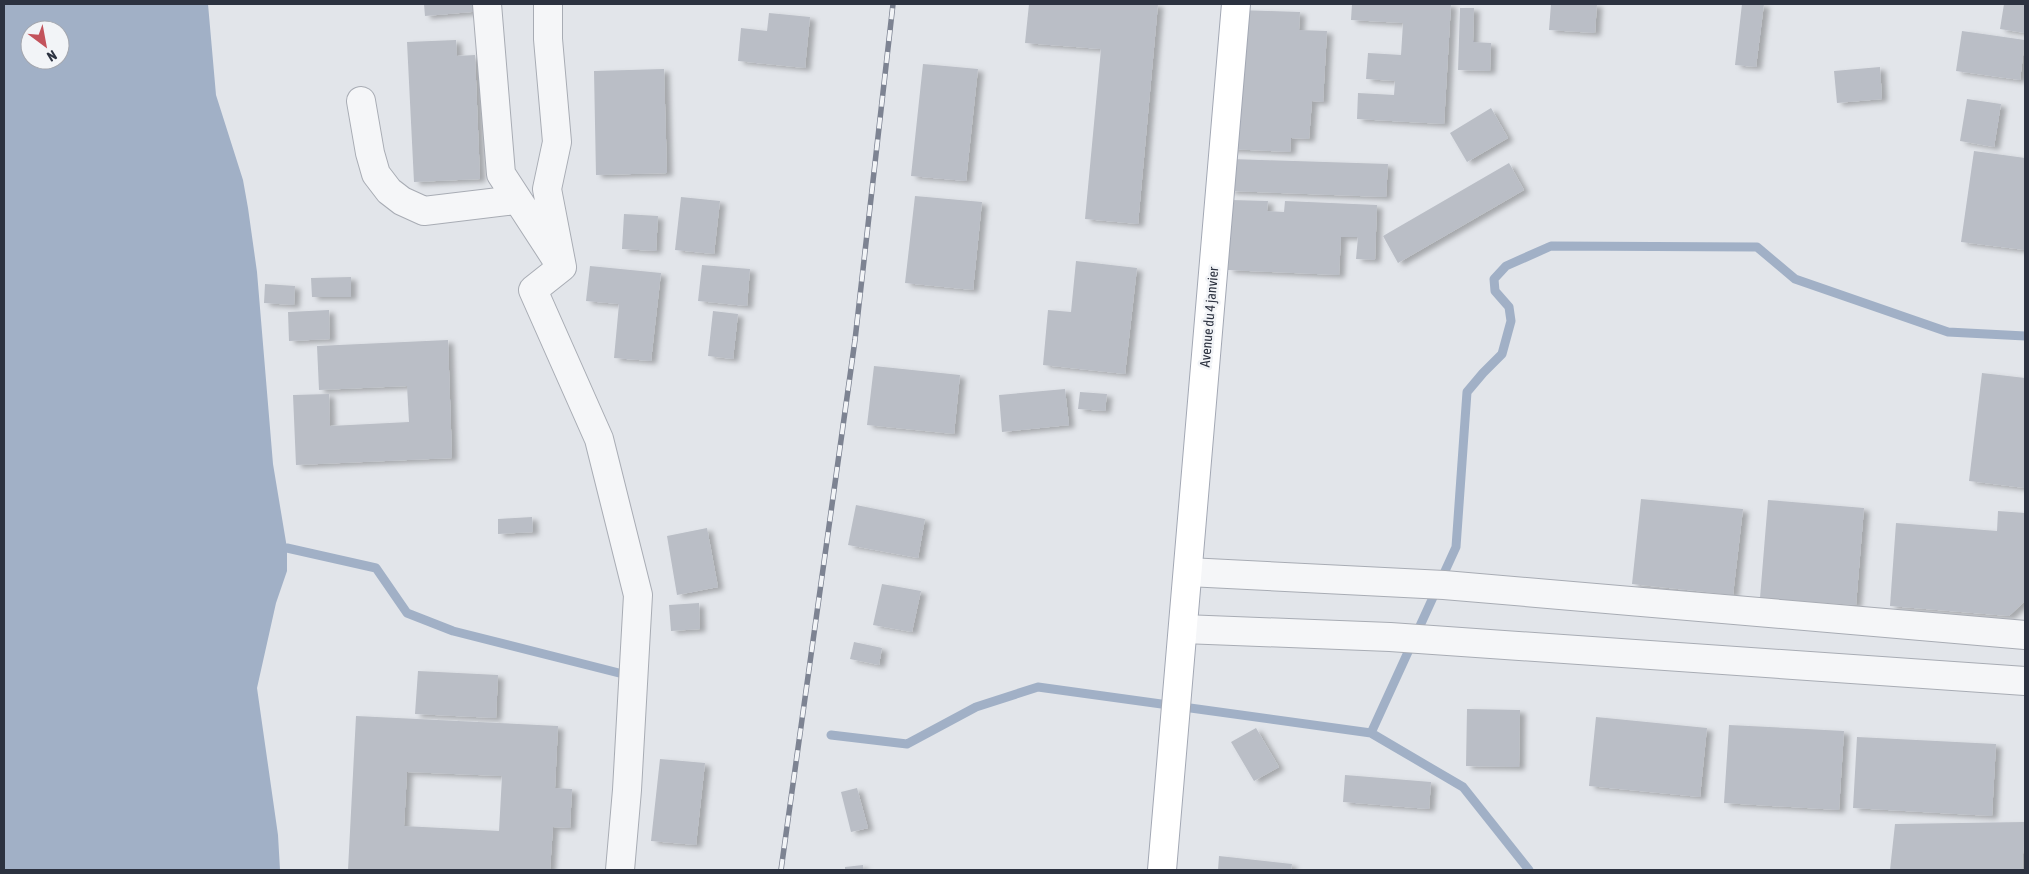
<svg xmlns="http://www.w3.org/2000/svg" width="2029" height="874" font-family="'Asap Condensed',sans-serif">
<defs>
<filter id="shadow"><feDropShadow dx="5.5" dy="3" stdDeviation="2.5" flood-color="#0004"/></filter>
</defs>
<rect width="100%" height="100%" fill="#e2e5ea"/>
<path fill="#a1b0c6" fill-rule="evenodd" d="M4,4H208L216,95L243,180L248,208L257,272L273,464L287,548V571L276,603L257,688L278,835L280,870H4ZM30,30H60V60H30Z"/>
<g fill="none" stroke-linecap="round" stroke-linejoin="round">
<path stroke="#a1b0c6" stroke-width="9" d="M287,548L376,568L407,613L453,631L623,674
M1371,733L1456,547L1467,392L1483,373L1502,354L1511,321L1509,307L1495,291L1494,279L1506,266L1551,246L1757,247L1795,279L1948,332L2025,336
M831,735L907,744L976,707L1038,687L1371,733L1463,787L1529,870"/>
</g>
<path fill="#babec6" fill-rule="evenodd" filter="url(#shadow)" d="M424,4H482L483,11L425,16Z
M1029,4H1158L1138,224L1085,219L1101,49L1025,43Z
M1352,4H1451L1444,124L1357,119L1358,93L1394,95L1395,81L1366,79L1368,53L1401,55L1403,23L1351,20Z
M1551,4H1597L1595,33L1549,30Z
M1742,4H1764L1756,67L1735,65Z
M2004,4H2025V33L2000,29Z
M1460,8H1474L1473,42L1491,43L1490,71L1458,70Z
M1236,10L1300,12L1299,30L1327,31L1323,102L1312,101L1309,139L1291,138L1290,152L1229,149Z
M769,13L810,17L805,68L738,61L741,28L767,31Z
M1962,31L2025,40L2020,80L1956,71Z
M456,40L457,56L475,55L480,179L414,182L407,42Z
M923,64L978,69L966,181L911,176Z
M1880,67L1882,99L1837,103L1834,71Z
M664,69L667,173L596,175L594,71Z
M1967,99L2001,104L1994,147L1960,141Z
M1491,108L1508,138L1467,162L1450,133Z
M1974,151L2025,158V250L1961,242Z
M1231,159L1388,164L1386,197L1229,191Z
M1509,163L1524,190L1398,263L1383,236Z
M915,196L982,202L973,290L905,283Z
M681,197L720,201L714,254L675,250Z
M1231,200L1268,201L1267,211L1284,212L1285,201L1377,205L1375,260L1356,259L1358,237H1341L1339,275L1228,270Z
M624,214L658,216L656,251L622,249Z
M1076,261L1137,268L1125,374L1043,365L1048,310L1071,312Z
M702,265L750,269L747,306L698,301Z
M590,266L661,273L651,361L614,358L619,304L586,301Z
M351,277V297H312L311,278Z
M265,284L295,286L294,305L264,303Z
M329,310L330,339L289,341L288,312Z
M713,311L738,314L733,359L708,356Z
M448,340L452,458L296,465L293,395L329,394L330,426L409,422L407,386L319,390L317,346Z
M874,366L960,375L954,434L867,425Z
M1982,373L2025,378V488L1969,481Z
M1065,389L1069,425L1002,432L999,395Z
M1080,392L1107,394L1105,411L1078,409Z
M1641,499L1743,509L1733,595L1632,584Z
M1768,500L1864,508L1856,605L1760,598Z
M856,505L925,519L918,558L848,545Z
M1998,511L2025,513V601L2009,616L1890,606L1896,523L1997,531Z
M532,517L533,532L498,534V519Z
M707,528L718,587L677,595L667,536Z
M882,584L921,591L912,632L873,625Z
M699,603L700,629L671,631L669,605Z
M854,642L882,648L879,665L850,659Z
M418,671L498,675L496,718L415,714Z
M1467,709L1520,710L1519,767L1466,766Z
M356,716L558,726L555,788L572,789L570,828L553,827L550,870H348ZM407,772L502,776L499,831L404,826Z
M1596,717L1707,728L1700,797L1589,786Z
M1729,725L1844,731L1839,810L1724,803Z
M1256,728L1279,767L1254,781L1231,742Z
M1857,737L1996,744L1992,816L1853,808Z
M660,759L705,763L696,845L651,841Z
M1345,775L1431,782L1429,809L1343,802Z
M857,788L868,828L851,832L841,792Z
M2025,822L2022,870H1890L1895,824Z
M1219,856L1292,864L1291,870H1218Z
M863,865V870H845V867Z"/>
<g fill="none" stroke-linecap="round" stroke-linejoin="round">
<defs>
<path id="minor" d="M487,4L501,174L555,257
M548,4V39L557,142L547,189L562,267L533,290L599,439L638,595L627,790L620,870
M361,101L370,153L376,174L389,191L402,201L424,211L516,200
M1188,572L1444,585L2025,635
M1183,629L1390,637L2025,681"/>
<path id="major" d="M1162,870L1236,4"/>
</defs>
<use href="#minor" stroke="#a8acb4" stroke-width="30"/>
<use href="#major" stroke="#a3a8b4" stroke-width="30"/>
<use href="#minor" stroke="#f5f6f8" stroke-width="28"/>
<use href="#major" stroke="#fff" stroke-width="28"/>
<defs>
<path id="rail" d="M781,870L855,340L893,4"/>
</defs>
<use href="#rail" stroke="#7d8392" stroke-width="5.5"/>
<use href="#rail" stroke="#f2f4f7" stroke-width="4" stroke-dasharray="11" stroke-linecap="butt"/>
</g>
<g text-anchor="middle" stroke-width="5" stroke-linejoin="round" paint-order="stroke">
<g font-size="14" fill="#2c3240" stroke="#f2f4f7">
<text transform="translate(1209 317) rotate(-85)" y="5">Avenue du 4 janvier</text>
</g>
</g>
<rect width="2029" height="874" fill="none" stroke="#2c3240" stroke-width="10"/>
<g transform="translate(45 45) rotate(148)"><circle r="24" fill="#f2f4f7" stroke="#a3a6ae"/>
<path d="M0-4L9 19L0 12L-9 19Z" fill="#c3535c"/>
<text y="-8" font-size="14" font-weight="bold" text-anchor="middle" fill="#2c3240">N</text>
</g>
</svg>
